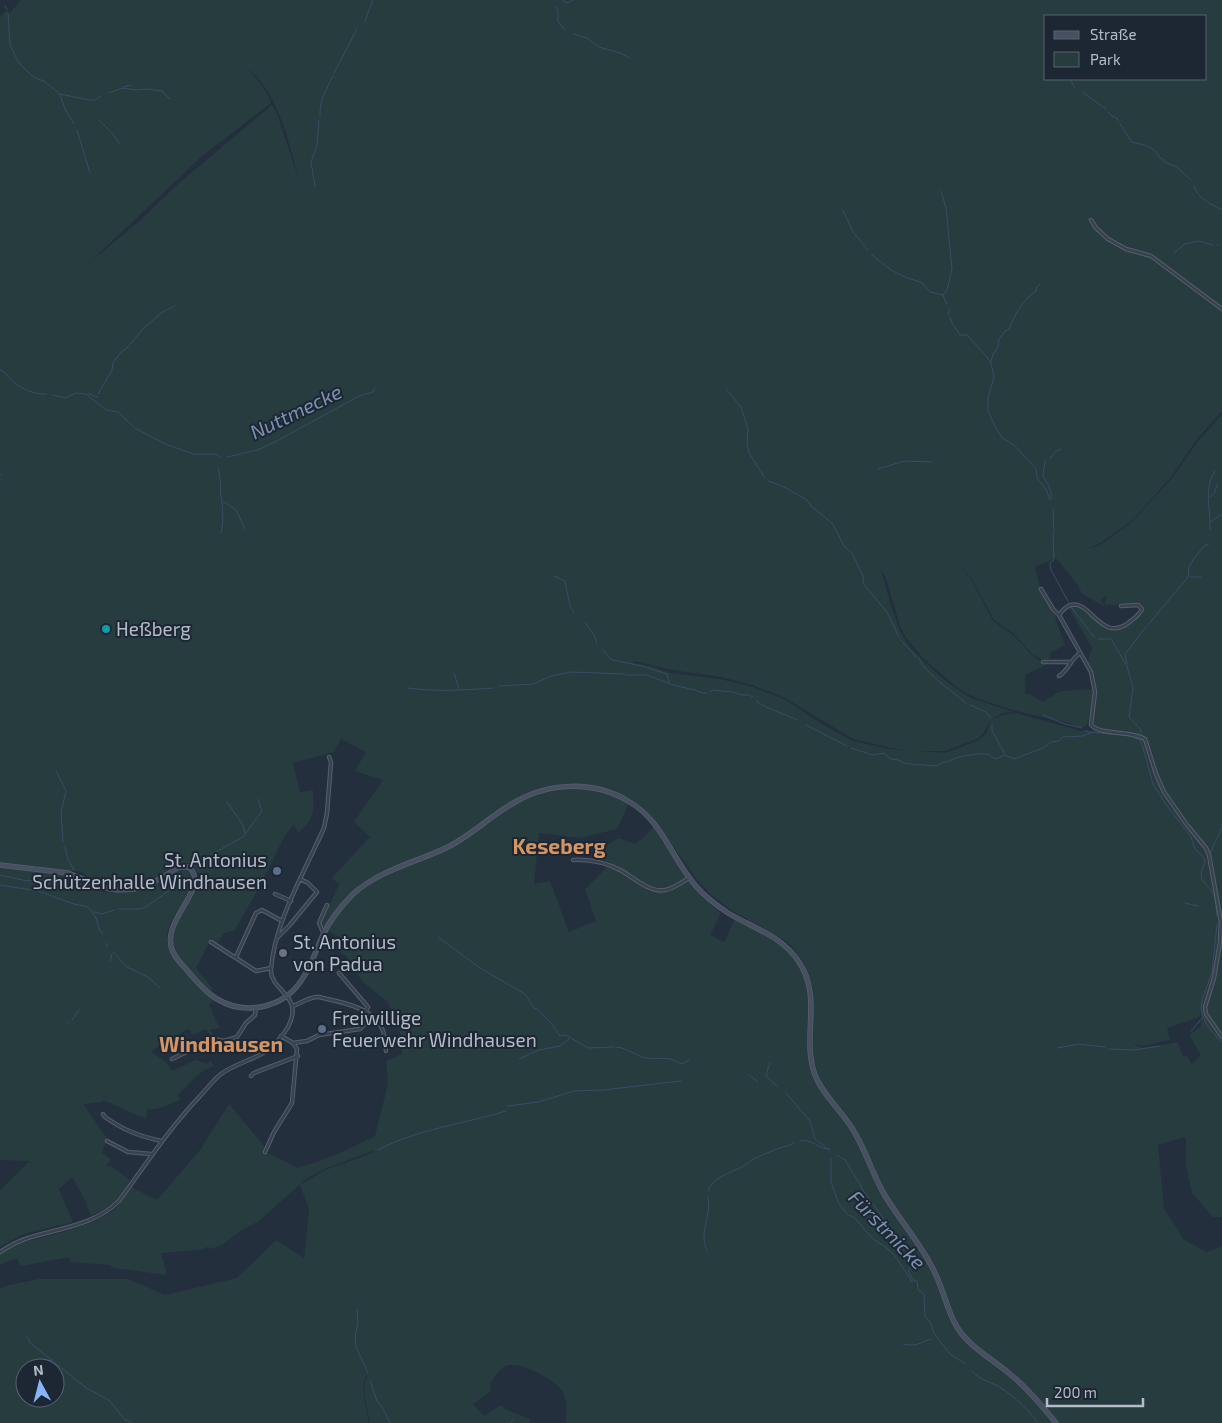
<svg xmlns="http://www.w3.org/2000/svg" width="1222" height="1423" font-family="'Exo 2',sans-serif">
<rect width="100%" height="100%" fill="#242f3e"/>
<path fill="#263c3f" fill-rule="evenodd" d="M21,0H215L227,36L215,0H1222V411L1197,439L1171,477L1132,521L1099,544L1088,548L1099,546L1132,522L1172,478L1199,440L1222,414V1217H1213L1192,1193L1186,1166V1137L1158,1145L1164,1208L1184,1240L1207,1252L1222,1246V1423H566C566,1413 568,1401 563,1392C556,1380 523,1363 509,1365C500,1366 494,1378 490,1384L491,1391L473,1404L484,1416L501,1405L505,1409L531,1420L529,1423H370C368,1410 361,1389 367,1377L366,1376C360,1389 367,1410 369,1423H0V1289L5,1286L39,1279H128L165,1295L237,1278L276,1240L304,1258L309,1209L300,1185L325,1170L375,1152L372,1151L325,1169L307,1178L259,1221L242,1230L223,1244L211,1249L207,1247L199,1250L161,1253L167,1275L113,1268L110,1265L71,1262L69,1257L21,1266L16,1258L0,1265V1254C10,1249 20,1243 32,1240C58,1233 90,1227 112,1211C121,1205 125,1195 131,1187L157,1200L200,1150L229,1104L265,1147L266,1152L298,1168C325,1160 350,1149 375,1136L388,1084L386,1061L402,1054L400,1032L388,1002L363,982L347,961L348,957L338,951L344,940L325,929L321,922L339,885L332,878L370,837L354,822L383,780L355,771L366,752L341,739L334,752L293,763L300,792L313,790C314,811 315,819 298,833L294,824L284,837L261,884L235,930L224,933L217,944L210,941L196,968L213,989L211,992C195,975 162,951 176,924C184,909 194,895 200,879C199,874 198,870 193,866C179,855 161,877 148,882C130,889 107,886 90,878C81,872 81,870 69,871L0,862V17L7,10L9,14ZM1046,16H1206V79H1046ZM247,68C281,95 289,146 301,186L276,111L272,105L178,184L143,218L89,263L201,157L271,103V100L261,84ZM1056,558L1078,585L1082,594L1108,608L1101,602L1102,599L1105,596L1107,598L1105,600V604C1116,607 1137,602 1144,608C1135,623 1118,634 1101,624C1095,621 1092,614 1086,610C1083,608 1079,607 1075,605L1069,608L1092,648L1087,663L1094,679L1096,691L1093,725L1098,728L1141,735L1144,739L1136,736L1096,730L1081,731L1016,713L1003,715L991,720L1003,713L1014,712C1002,707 989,705 977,700C957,693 918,659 906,641C894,623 887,589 880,568L886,578L900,626L906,638L923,658L959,689L976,698L1016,711L1069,723L1081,728L1087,725L1093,708L1094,689L1061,691L1042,702L1032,695L1025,693V675L1046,665L1032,655L1013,635L993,621L972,580L958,564L972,579L994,620L1013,633L1032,654L1041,659H1050V653L1065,645L1055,618L1057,616L1040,589L1035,567ZM634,661L672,670L721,677L752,685L785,698L853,739L891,748L915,751H945L977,739L984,733L990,721L987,733L979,740L945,753L890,749L853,741L825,726L784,699L753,687L720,679L671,673L650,666L634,663ZM635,802L652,817L695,877L710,894L733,911L788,942L803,961L813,987L814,996L812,998C809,988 806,978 801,969C787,944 759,932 735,919L724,942L710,935L721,913L702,897L686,879L654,827L636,844L618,838L592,856L611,863L585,889L596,921L569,932L550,881L534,884L539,833L580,838L617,829L629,803ZM1201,1014V1026L1189,1035L1201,1055L1192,1064L1187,1056L1183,1057L1178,1042L1143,1048L1132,1043L1143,1046L1170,1040L1167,1028L1197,1018ZM25,1368H55V1398H25Z
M0,867L69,876L103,892L114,893L140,890L158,883L177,871L184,869L190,871C201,891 164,916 167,941C170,961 200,988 215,1001L209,1004L219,1027H223L210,1030L215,1038H212L206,1029L192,1035L189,1029L167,1040L151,1052L166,1062L172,1071L196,1060L208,1064L210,1060L214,1066C195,1073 192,1082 178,1095L181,1099C170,1105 160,1109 147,1110L146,1119L103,1100L102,1102L83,1104L107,1138L102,1153L111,1159L106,1167L111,1166L130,1180L119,1201L91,1216L83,1196L72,1177L59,1189L73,1222L23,1234L0,1247V1190L30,1161L0,1160Z"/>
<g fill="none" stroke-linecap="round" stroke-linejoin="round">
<path stroke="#394c67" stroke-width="1" d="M562,0L567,3L573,0
M5,6L7,9
M555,6L558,10V22L565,30
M8,13L10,45L19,63L30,74L35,78L44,81L60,94L89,100H95L101,96
M365,21L373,0
M574,34L587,38L599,47L620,53L630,58
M334,73L357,29
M1070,79L1075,88
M124,87L131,85
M1082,92L1106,109
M109,93L122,88L137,90L147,89L162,91L170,99
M60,95L65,109L74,124
M1108,112L1112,116L1117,118L1118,121
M320,116C319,102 326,89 333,76
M99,120L113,134L119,143
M1120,124L1132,142C1143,145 1155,146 1160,158L1163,159L1164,162L1177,167L1191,180
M77,130L90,173
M315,186L311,162L317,145L319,120
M1194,186C1198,199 1211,204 1222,210
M941,191L946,208L952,269L947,290L943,295
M843,210L853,232L868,250
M1217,245H1218
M1174,253L1185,244L1199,241L1213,245
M872,255L891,270L907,278L921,282L930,292L943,295L946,303H948
M948,314L950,308
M950,317L952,323L960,335H967L987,357L991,363L994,377L988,398V411L995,426L1002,438L1014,445L1036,469L1037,478L1046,489L1050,500
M991,362L993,354L998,347L999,339L1005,331L1009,329C1015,314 1022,301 1036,291V288L1040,284
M0,370L6,373C11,384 34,396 46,394
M726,389L741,407L748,429L747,443L749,453L765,478
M89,394L98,397
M98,394L112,370L113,363L121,352L127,348L142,330L161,313L175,306
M53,395L65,398L76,393L86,394L106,410L118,412L135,428L165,444L194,454H216L221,458
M227,457L257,450L275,442L359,396L373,392L375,388
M1050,458L1055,452L1061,449
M1045,461L1043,476C1047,483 1053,491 1051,499
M218,468C221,478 220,487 221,497C223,510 224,520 221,533
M878,469L904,461L932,462
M1,476V475
M768,480L769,482H772L786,488L807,500L811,506L833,524L844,546L852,553L863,576L864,585L887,612L899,637
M0,481V479
M1210,497L1214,494L1217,485
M223,501L236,510L245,529
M1053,509L1054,533L1053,534L1054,560L1050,563L1051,570L1069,603
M1210,522L1222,514
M1210,530C1211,510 1203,489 1215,471
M554,576L565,581L570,606L574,612
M1190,577H1201
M1071,607L1095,638
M585,623L594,635L597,644
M1148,625L1188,577L1189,567L1193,560L1204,546L1209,544
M1098,639H1111L1127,666L1133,688L1129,717L1141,730V733
M901,640L916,657
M603,650L612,660L642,666L667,674L669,682
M919,658L923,666L935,678L967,704
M1127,664L1125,654L1146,627
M454,673L459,689
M627,675H647L673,685L695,690L703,693H707
M499,686L533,684L551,676L571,672L625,674
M408,688C437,692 464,690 493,688
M710,692L712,690L733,692L742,695H749L753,697
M756,701C769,710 783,713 797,720
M970,705L986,712L991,718
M1043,715L1065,724L1082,728
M806,725L847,746
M992,725V731L1005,754
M1084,731H1088L1089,733
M1133,737L1140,740L1142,744L1153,784L1165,803L1191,837L1195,849L1203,857L1205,862C1195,883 1207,881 1214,895C1216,901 1216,910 1217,916
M851,748L873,755L884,753L891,759L898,760L904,763L911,764L936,766L944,762H946L959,757L976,754H988L995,759L1005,755L1014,759L1043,748L1051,742L1059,741L1063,737L1082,736L1093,732L1131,736
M56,771L66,791L61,812L63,842
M227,802L243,825L245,833
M65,847L68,860L74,870
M1210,852L1212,851L1213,846L1219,835L1222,825
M198,869L203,859L243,837L262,811L258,799
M0,875L27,881L35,880L68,885H72
M0,885L38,891L74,904L85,906L89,908L96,918L100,931L103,934
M1185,903L1198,906
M119,909H141L147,906L183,881L185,877
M94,912L102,914L114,910
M1217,924L1212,973L1202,1000L1201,1009L1206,1024L1222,1043
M438,937L480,968L525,994L534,1008L538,1010L551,1023L560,1036L566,1035L588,1048L614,1047
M106,943L107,946
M113,952L127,967L148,977L160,988
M110,962L112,954
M72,1020L79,1010
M67,1022H68
M1191,1031L1203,1017
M616,1047C628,1048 636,1056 646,1058C654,1060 664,1057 671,1059C680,1062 679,1067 689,1060
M1057,1048L1079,1044L1105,1047
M1109,1049L1134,1050L1159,1046
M519,1059L539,1050L560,1046L570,1038
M770,1062L766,1076L777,1086
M749,1075L758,1082
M786,1093L810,1121L815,1139L830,1151
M508,1106L538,1102L574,1091L603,1090L681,1081
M801,1141C813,1138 818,1150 830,1149
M378,1150C417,1129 464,1124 506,1111
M837,1155L845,1160L865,1193L912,1258V1265L908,1271L913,1280
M831,1158V1182L839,1204L848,1215L854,1217L873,1239L887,1248L896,1257L912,1282L915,1280L917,1281L918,1290L924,1294L925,1316L931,1324L934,1333L949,1353L965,1364
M708,1191C712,1177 731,1173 742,1167C746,1165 748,1162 752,1160C765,1153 779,1148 793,1144L794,1142
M707,1251C698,1234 712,1215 708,1197
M357,1310L358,1322L355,1337L356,1347L368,1373
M26,1337L29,1339V1342L85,1387L110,1401L124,1419L132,1423
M903,1344C917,1347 919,1343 931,1339
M38,1363L52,1360
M972,1371C980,1381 990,1381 1001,1388C1015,1397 1028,1409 1038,1423
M370,1381L377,1401L382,1407L390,1423
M511,1423L513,1420"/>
<defs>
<path id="minor" d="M1091,220L1096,228L1108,239L1126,249L1151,256L1222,309
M1041,589L1053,609L1059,615L1091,672L1095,692L1091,725C1102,736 1131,730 1145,739L1156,774L1164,792L1187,825L1206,848L1209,855L1221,922L1220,942L1214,978L1205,1007L1206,1014L1222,1037
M1059,615C1062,611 1066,606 1071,605C1091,599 1102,647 1132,620C1136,617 1140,613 1142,609L1138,605L1121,606
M1043,662H1071
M1059,676C1069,670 1070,660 1080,653
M573,860C591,859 607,863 622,871C634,878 650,893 665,890C673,889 682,882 689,878
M275,894L291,901
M324,934L319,923L327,905
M278,937L289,926L317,892L308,883L300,879
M211,942L256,971L271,968
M236,957L256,913L262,910L282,921
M339,973L368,1007L365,1012
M292,1006C301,1004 309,996 319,997C340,1002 375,1007 383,1031C385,1037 385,1044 386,1051
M293,1043L307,1041L319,1035L360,1029L373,1016
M172,1059L214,1039L224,1041L237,1037L246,1023L255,1015L256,1008
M251,1076L254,1073L298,1056
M103,1114L105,1117C123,1130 139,1136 161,1141
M107,1141L128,1152L151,1154
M265,1152L274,1132L292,1103L297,1049L293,1043L281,1036
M0,1252C8,1247 16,1242 25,1239C57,1228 92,1227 119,1201C146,1164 168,1130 200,1096C207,1089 213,1080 221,1074C234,1064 256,1059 268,1050C275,1045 284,1034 288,1027C305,995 270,991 271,970C274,923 305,871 324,828L327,813L331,762L329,757"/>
<path id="secondary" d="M0,865L68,873L105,888L117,890L134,889L149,885L179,867H189C212,888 158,921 173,952C176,958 181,964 186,969C195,980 205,992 217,999C245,1016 283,1008 301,981C311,967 316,950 323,935C330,920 341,906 353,894C381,869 418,862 450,846C474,833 493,814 517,801C551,782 594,781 628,801C663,821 670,856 695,885C704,896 716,905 728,913C753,928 782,936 799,962C823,998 801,1037 815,1075C824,1098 845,1113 856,1135C867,1154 873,1175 884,1194C900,1221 922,1245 935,1273C944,1291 947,1311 957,1327C968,1346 995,1361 1011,1375C1028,1389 1042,1406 1056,1423"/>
</defs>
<use href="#minor" stroke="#565f6c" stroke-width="4.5"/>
<use href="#secondary" stroke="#565f6c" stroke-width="5.5"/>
<use href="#minor" stroke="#38414e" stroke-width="2.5"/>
<use href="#secondary" stroke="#465061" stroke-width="4"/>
</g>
<circle fill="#0f9aa8" stroke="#1d2633" stroke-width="2" cx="106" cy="629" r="5"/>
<g fill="#5c6f8a" stroke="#1d2633" stroke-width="2">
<circle cx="277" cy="871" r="5"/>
<circle cx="322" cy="1029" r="5"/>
</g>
<circle fill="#6b7280" stroke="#1d2633" stroke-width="2" cx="283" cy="953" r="5"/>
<g text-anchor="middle" stroke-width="4" stroke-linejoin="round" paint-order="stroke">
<g font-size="19" fill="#b4bcc9" stroke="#1d2633" text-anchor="start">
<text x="116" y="636">Heßberg</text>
<text x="267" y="867" text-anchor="end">St. Antonius<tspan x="267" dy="22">Schützenhalle Windhausen</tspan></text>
<text x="293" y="949">St. Antonius<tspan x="293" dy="22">von Padua</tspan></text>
<text x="332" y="1025">Freiwillige<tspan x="332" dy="22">Feuerwehr Windhausen</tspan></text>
</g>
<g font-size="20" font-style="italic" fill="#7c92b1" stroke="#1d2633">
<text transform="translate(296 412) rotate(-26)" y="7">Nuttmecke</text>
<text transform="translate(887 1230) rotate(46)" y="7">Fürstmicke</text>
</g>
<g font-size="21" font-weight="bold" fill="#d59563" stroke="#1d2633">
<text x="559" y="854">Keseberg</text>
<text x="221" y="1052">Windhausen</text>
</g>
</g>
<rect x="1044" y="15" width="162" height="65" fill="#1d2633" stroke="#59626f"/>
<rect x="1054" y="31" width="25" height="8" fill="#465061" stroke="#59626f"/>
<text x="1090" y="40" font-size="15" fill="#b4bcc9">Straße</text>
<rect x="1054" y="52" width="25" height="15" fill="#263c3f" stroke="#59626f"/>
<text x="1090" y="65" font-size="15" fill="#b4bcc9">Park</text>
<g transform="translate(40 1383) rotate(353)"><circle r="24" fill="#1d2633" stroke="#59626f"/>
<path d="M0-4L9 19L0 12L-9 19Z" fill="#8ab4f8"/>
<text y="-8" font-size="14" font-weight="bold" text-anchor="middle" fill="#b4bcc9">N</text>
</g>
<path d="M1047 1398v8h96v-8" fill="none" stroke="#b4bcc9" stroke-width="2.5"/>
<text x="1054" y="1398" font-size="15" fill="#b4bcc9" stroke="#1d2633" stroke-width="4" paint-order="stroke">200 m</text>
</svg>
